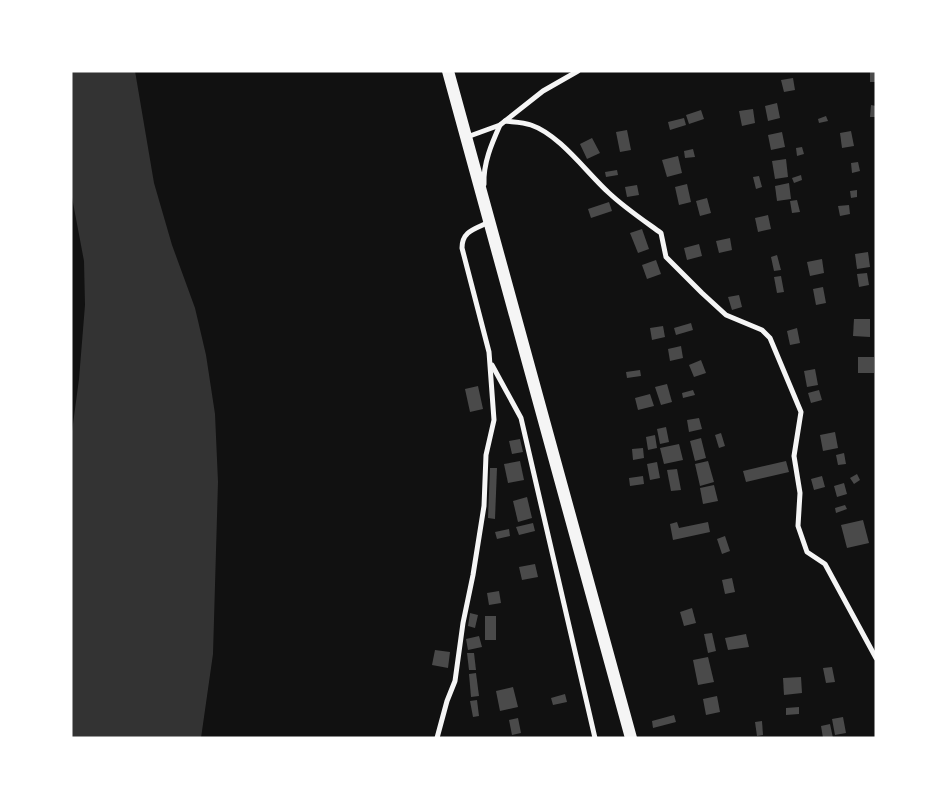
<svg xmlns="http://www.w3.org/2000/svg" width="947" height="809" font-family="Inter,sans-serif">
  <rect width="100%" height="100%" fill="#111"/>
  <path fill="#333" d="M71,71H135L154,183L172,245L195,308L206,355L215,414L218,482L213,654L201,738H71V439L79,379L85,305L84,261L71,192Z"/>
  <g fill="#4a4a4a">
    <rect x="870" y="71" width="6" height="11"/>
    <path d="M793,78L795,90L784,92L781,80Z"/>
    <path d="M777,103L780,118L768,121L765,106Z"/>
    <path d="M871,105L876,106V117H870Z"/>
    <path d="M753,109L755,123L742,126L739,111Z"/>
    <path d="M701,110L704,119L689,124L686,115Z"/>
    <path d="M826,116L828,121L819,123L818,119Z"/>
    <path d="M684,118L686,125L670,130L668,122Z"/>
    <path d="M627,130L631,150L620,152L616,132Z"/>
    <path d="M851,131L854,146L842,148L840,133Z"/>
    <path d="M782,132L785,147L771,150L768,135Z"/>
    <path d="M592,138L600,153L587,159L580,144Z"/>
    <path d="M802,147L804,154L797,156L796,148Z"/>
    <path d="M693,149L695,157L685,158L684,151Z"/>
    <path d="M678,156L682,173L667,177L662,160Z"/>
    <path d="M786,159L788,177L775,179L772,161Z"/>
    <path d="M858,162L860,171L852,173L851,163Z"/>
    <path d="M617,170L618,175L606,177L605,172Z"/>
    <path d="M801,175L802,180L794,183L792,178Z"/>
    <path d="M759,176L762,187L756,189L753,177Z"/>
    <path d="M789,183L791,199L777,201L775,186Z"/>
    <path d="M687,184L691,202L679,205L675,187Z"/>
    <path d="M637,185L639,195L627,197L625,187Z"/>
    <path d="M857,190V197L851,198L850,191Z"/>
    <path d="M707,198L711,213L700,216L696,201Z"/>
    <path d="M797,200L800,212L792,213L790,201Z"/>
    <path d="M609,202L612,211L591,218L588,209Z"/>
    <path d="M849,205L850,214L840,216L838,206Z"/>
    <path d="M768,215L771,229L758,232L755,218Z"/>
    <path d="M642,229L649,249L638,253L630,233Z"/>
    <path d="M730,238L732,250L719,253L716,241Z"/>
    <path d="M699,244L702,256L687,260L684,248Z"/>
    <path d="M868,252L870,267L857,269L855,254Z"/>
    <path d="M777,255L781,270L774,271L771,257Z"/>
    <path d="M822,259L824,273L810,276L807,262Z"/>
    <path d="M656,260L661,274L647,279L642,265Z"/>
    <path d="M867,273L869,285L859,287L857,274Z"/>
    <path d="M781,276L784,292L777,293L774,277Z"/>
    <path d="M823,287L826,303L816,305L813,289Z"/>
    <path d="M739,295L742,307L732,310L728,297Z"/>
    <path d="M854,319H870V337L853,336Z"/>
    <path d="M691,323L693,330L676,335L674,328Z"/>
    <path d="M663,326L665,337L652,340L650,328Z"/>
    <path d="M797,328L800,343L790,345L787,331Z"/>
    <path d="M681,346L683,358L670,361L668,349Z"/>
    <rect x="858" y="357" width="16" height="16"/>
    <path d="M701,360L706,373L694,377L689,365Z"/>
    <path d="M815,369L818,385L807,387L804,371Z"/>
    <path d="M640,370L641,376L627,378L626,372Z"/>
    <path d="M667,384L672,402L661,405L655,387Z"/>
    <path d="M478,386L483,409L470,412L465,389Z"/>
    <path d="M693,390L695,395L683,398L682,393Z"/>
    <path d="M819,390L822,400L811,403L808,393Z"/>
    <path d="M650,394L654,406L638,410L635,398Z"/>
    <path d="M699,418L702,429L689,432L687,420Z"/>
    <path d="M666,427L669,442L660,444L657,429Z"/>
    <path d="M835,432L838,448L823,451L820,435Z"/>
    <path d="M721,433L725,446L719,448L715,435Z"/>
    <path d="M655,435L657,448L648,450L646,437Z"/>
    <path d="M701,438L706,458L695,461L690,441Z"/>
    <path d="M520,439L523,452L512,454L509,441Z"/>
    <path d="M679,444L683,460L664,464L660,448Z"/>
    <path d="M643,448L644,458L633,460L632,449Z"/>
    <path d="M844,453L846,464L838,465L836,455Z"/>
    <path d="M520,461L524,480L508,483L504,464Z"/>
    <path d="M708,461L714,482L700,486L695,464Z"/>
    <path d="M786,461L789,472L746,482L743,471Z"/>
    <path d="M657,462L660,478L650,480L647,464Z"/>
    <path d="M490,468H497L495,519L488,518Z"/>
    <path d="M677,469L681,490L671,491L667,470Z"/>
    <path d="M857,474L860,480L854,484L850,478Z"/>
    <path d="M643,476L644,484L630,486L629,478Z"/>
    <path d="M822,476L825,487L814,490L811,479Z"/>
    <path d="M844,483L847,494L837,497L834,486Z"/>
    <path d="M714,485L718,501L703,504L700,488Z"/>
    <path d="M527,497L532,518L518,522L513,501Z"/>
    <path d="M845,505L847,509L836,513L835,508Z"/>
    <path d="M863,520L869,543L847,548L841,525Z"/>
    <path d="M677,522L679,528L708,522L710,532L673,540L670,524Z"/>
    <path d="M533,523L535,531L519,535L516,527Z"/>
    <path d="M509,529L510,536L497,539L495,532Z"/>
    <path d="M725,536L730,551L722,554L717,539Z"/>
    <path d="M535,564L538,577L522,580L519,567Z"/>
    <path d="M732,578L735,592L725,594L722,580Z"/>
    <path d="M499,591L501,603L489,605L487,593Z"/>
    <path d="M692,608L696,623L684,626L680,612Z"/>
    <path d="M470,613L478,615L475,628L468,626Z"/>
    <rect x="485" y="616" width="11" height="24"/>
    <path d="M712,633L716,651L708,653L704,634Z"/>
    <path d="M746,634L749,647L728,650L725,638Z"/>
    <path d="M479,636L482,647L468,650L466,639Z"/>
    <path d="M435,650L450,652L448,668L432,665Z"/>
    <path d="M467,653H474L476,670H469Z"/>
    <path d="M708,657L714,682L698,685L693,660Z"/>
    <path d="M832,667L835,682L826,683L823,668Z"/>
    <path d="M476,673L479,696L471,697L469,674Z"/>
    <path d="M801,677L802,693L784,695L783,678Z"/>
    <path d="M513,687L518,707L500,711L496,691Z"/>
    <path d="M565,694L567,702L553,705L551,698Z"/>
    <path d="M717,696L720,712L706,715L703,699Z"/>
    <path d="M477,700L479,716L473,717L470,701Z"/>
    <path d="M799,707V714L786,715V708Z"/>
    <path d="M674,715L676,722L653,728L652,721Z"/>
    <path d="M843,717L846,733L835,735L832,719Z"/>
    <path d="M518,718L521,733L512,735L509,720Z"/>
    <path d="M762,721L763,735L757,736L755,722Z"/>
    <path d="M830,724L833,738H823L821,726Z"/>
  </g>
  <g fill="none" stroke-linecap="round" stroke-linejoin="round">
    <g stroke="#f5f5f5" stroke-width="5">
      <path d="M505,121C513,122 523,122 531,125C560,135 586,172 609,193C625,208 643,220 661,233L666,257L702,293L726,315L762,330L770,338L801,412L794,456L800,493L798,526L807,552L825,564L876,658"/>
      <path d="M467,137L500,125L543,91L578,71"/>
      <path d="M484,184C483,163 492,143 500,125"/>
      <path d="M492,365L521,418L595,738"/>
      <path d="M437,738L447,701L455,681L463,623L473,575L484,506L486,455L494,420L489,352L462,248C462,231 475,229 489,222"/>
    </g>
    <path stroke="#f5f5f5" stroke-width="12" d="M448,71L631,738"/>
  </g>
  <rect width="947" height="809" fill="none" stroke="#ffffff" stroke-width="145"/>
</svg>
